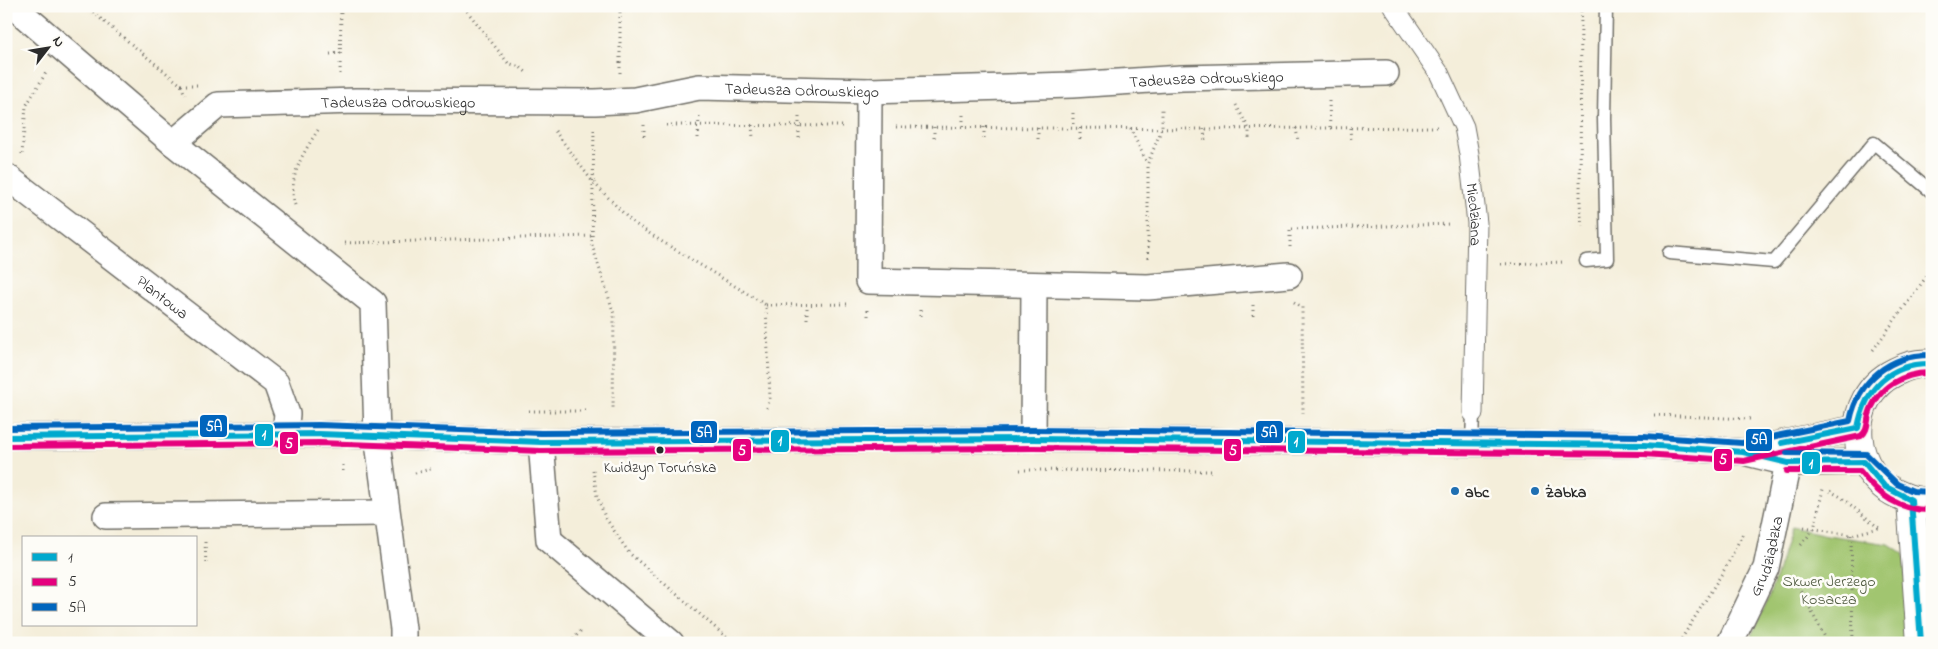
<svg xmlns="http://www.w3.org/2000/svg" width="1938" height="649" font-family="'Indie Flower',sans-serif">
  <rect width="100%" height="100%" fill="#fdfcf7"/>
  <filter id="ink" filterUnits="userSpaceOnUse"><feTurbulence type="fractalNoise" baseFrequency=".02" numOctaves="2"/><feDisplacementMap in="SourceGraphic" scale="10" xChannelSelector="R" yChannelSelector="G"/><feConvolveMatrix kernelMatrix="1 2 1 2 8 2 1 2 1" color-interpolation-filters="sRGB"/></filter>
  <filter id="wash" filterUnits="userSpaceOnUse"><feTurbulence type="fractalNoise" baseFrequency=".0096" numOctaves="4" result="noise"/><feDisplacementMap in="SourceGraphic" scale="20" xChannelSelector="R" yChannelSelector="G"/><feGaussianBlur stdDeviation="1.12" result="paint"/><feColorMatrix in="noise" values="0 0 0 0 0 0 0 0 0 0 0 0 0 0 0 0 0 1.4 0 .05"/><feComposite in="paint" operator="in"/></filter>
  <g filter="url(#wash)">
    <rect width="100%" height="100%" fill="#f4eeda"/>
    <path fill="#a1c56f" stroke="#66784d" d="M1791,527L1827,535L1889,544L1904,554L1909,643H1747C1769,605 1778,569 1791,527Z"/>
  </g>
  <g filter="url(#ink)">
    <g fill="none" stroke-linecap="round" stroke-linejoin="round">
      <g stroke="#716f68" stroke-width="15">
        <g id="service">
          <path d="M1669,253L1774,262L1874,143L1932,192"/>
          <path d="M1586,261L1607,259L1604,118L1606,6"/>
          <path d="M1472,443L1473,413"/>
        </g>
      </g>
      <g stroke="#716f68" stroke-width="21">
        <g id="pedestrian">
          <path id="s1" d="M1393,6L1439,73L1464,127L1469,154L1477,223L1473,413"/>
        </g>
      </g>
      <g stroke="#716f68" stroke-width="28">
        <g id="minor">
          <path d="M13,6L173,143L373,303L377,435L403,629V643"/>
          <path d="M869,91L868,281L1148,287L1289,275"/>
          <path id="s2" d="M173,143L218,105L356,101L595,102L635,100L699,87L869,91L1072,85L1182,78L1386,73"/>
          <path id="s3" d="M6,176L276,383L287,414L285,436"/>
          <path d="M6,437L319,434L541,442L1033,439L1644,445L1743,452L1788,463L1864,462"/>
          <path d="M1033,439L1034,285"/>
          <path d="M541,442L549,540L671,643"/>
          <path d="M1750,450L1858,428"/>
          <path d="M106,516L386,513"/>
          <path id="s4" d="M1730,643L1766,568L1788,463"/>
        </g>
      </g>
      <g stroke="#716f68" stroke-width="30">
        <g id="tertiary">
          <path d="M1932,364C1919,362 1906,366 1895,372C1842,398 1848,475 1902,496C1911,500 1921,502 1932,501"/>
          <path d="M1911,500L1921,643"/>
        </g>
      </g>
      <g stroke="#716f68" stroke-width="3" stroke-dasharray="1 4" stroke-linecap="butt">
        <path d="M85,6L181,85L185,95"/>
        <path d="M467,6V11L508,63L520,67L526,72"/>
        <path d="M1581,6L1580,203L1582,228"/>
        <path d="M330,54L341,53"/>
        <path d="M620,73V6"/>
        <path d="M340,74L341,6"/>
        <path d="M181,85H198"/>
        <path d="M1329,101L1330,128"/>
        <path d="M1236,105L1249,129V141"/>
        <path d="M1073,113V128"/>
        <path d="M963,115V127"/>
        <path d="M644,125V137"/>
        <path d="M666,125L842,126"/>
        <path d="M752,125L753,138"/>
        <path d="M896,127L1204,129L1437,127"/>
        <path d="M934,127V140"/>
        <path d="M984,127V140"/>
        <path d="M1038,128V140"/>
        <path d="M1080,128V141"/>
        <path d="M1130,128L1147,163"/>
        <path d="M1296,128L1298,141"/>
        <path d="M1350,128L1351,141"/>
        <path d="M1204,129L1205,141"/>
        <path d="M594,130L592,245L614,314L613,411"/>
        <path d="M555,131L592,181L632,222L661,241L766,305L770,399L766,411"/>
        <path d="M698,138L699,116"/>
        <path d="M799,138V117"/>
        <path d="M22,154L26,106L47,71"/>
        <path d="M295,205C287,177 304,152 318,130"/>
        <path d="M345,243L592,236"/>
        <path d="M1290,247V229L1451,224"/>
        <path d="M1148,258V163L1162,128V107"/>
        <path d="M1501,264L1565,262"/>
        <path d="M1294,302L1302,307L1303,413"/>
        <path d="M766,305L851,304"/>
        <path d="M1253,305V317"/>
        <path d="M868,310V319"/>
        <path d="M920,310V319"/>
        <path d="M807,319V305"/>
        <path d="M1873,350L1932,269"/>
        <path d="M529,411H586"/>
        <path d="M1654,415L1750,419"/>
        <path d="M593,470L597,496L605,517L629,553L733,643"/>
        <path d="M1020,470L1214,471"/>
        <path d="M343,471V461"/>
        <path d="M415,473L434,468"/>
        <path d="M1830,491L1841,497L1879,528"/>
        <path d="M1804,527L1851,535L1879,528"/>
        <path d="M1851,535L1853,643"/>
        <path d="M205,542L206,566"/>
        <path d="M1801,545L1814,529L1823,489"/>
        <path d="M1791,580L1796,582L1828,643"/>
        <path d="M570,643L583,628"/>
        <path d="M1679,643L1726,567L1743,533"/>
      </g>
      <use href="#service" stroke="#fff" stroke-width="12"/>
      <use href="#pedestrian" stroke="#fff" stroke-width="19"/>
      <use href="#minor" stroke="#fff" stroke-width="25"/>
      <use href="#tertiary" stroke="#fff" stroke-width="28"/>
      <g stroke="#fdfcf7" stroke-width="10">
        <g id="bus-1">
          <path d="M6,437L319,434L541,442L1033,439L1644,445L1743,452L1788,463L1864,462L1884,486L1911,500L1921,643"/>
          <path d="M1782,443L1858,428C1865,388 1890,363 1932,364"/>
        </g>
      </g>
      <g stroke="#fdfcf7" stroke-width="10">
        <g id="bus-2">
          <path d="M6,446L319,443L541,451L1033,448L1644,454L1744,461L1861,436C1868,431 1867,423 1869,415C1877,387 1904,372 1932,373"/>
          <path d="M1787,471H1860C1878,495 1900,511 1932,510"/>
        </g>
      </g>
      <g stroke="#fdfcf7" stroke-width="10">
        <g id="bus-3">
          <path d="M6,428L319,425L541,433L1033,430L1644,436L1742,443L1850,421C1858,380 1891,354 1932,355"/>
          <path d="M1787,453L1866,454L1897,484L1913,491L1932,492"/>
        </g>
      </g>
      <use href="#bus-1" stroke="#00a9ce" stroke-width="6"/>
      <use href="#bus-2" stroke="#e5007d" stroke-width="6"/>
      <use href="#bus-3" stroke="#0065bd" stroke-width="6"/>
    </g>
  </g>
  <circle fill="#2b2b2b" stroke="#fdfcf7" stroke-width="2" cx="660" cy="450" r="4.5"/>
  <g fill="#1f6fb2" stroke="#fdfcf7" stroke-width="2">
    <circle cx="1455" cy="491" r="5"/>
    <circle cx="1535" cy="491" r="5"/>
  </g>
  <g text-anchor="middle" stroke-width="5" stroke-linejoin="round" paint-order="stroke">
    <g font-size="15" fill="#2b2b2b" stroke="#fdfcf7">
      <text x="660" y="472">Kwidzyn Toruńska</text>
    </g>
    <g font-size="16" fill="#2b2b2b" stroke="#fdfcf7">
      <text dy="6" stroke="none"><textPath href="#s2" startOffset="1049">Tadeusza Odrowskiego</textPath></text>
      <text dy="6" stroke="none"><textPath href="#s2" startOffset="644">Tadeusza Odrowskiego</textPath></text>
      <text dy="6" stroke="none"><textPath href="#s2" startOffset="239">Tadeusza Odrowskiego</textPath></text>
      <text dy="6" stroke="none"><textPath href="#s1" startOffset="229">Miedziana</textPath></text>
      <text dy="6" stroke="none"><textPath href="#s3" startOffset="198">Plantowa</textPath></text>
      <text dy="6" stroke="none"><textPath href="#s4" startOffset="95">Grudziądzka</textPath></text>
    </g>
    <g font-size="16" font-weight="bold" fill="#2b2b2b" stroke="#fdfcf7" text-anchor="start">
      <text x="1465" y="497">abc</text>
      <text x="1545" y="497">Żabka</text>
    </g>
    <g font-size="16" fill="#4e593f" stroke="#fdfcf7">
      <text x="1829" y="586">Skwer Jerzego<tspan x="1829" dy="18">Kosacza</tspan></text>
    </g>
  </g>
  <g stroke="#fdfcf7" stroke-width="2">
    <rect x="199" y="414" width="29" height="24" rx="5" fill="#0065bd"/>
    <rect x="690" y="420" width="28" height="24" rx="5" fill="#0065bd"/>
    <rect x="1255" y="420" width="29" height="24" rx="5" fill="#0065bd"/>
    <rect x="254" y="423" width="20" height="24" rx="5" fill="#00a9ce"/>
    <rect x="1745" y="428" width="28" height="24" rx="5" fill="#0065bd"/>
    <rect x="770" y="429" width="20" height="24" rx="5" fill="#00a9ce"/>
    <rect x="1287" y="430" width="19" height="24" rx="5" fill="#00a9ce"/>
    <rect x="279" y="431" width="20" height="24" rx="5" fill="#e5007d"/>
    <rect x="732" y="438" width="20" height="24" rx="5" fill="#e5007d"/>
    <rect x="1223" y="438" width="19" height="24" rx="5" fill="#e5007d"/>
    <rect x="1713" y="448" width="20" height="24" rx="5" fill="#e5007d"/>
    <rect x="1801" y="451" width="20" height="24" rx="5" fill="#00a9ce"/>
  </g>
  <g font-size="14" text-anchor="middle" font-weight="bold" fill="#fff">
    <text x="214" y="431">5A</text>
    <text x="704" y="437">5A</text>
    <text x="1269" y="437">5A</text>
    <text x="264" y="439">1</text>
    <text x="1759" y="444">5A</text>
    <text x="780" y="445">1</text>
    <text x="1296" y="446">1</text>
    <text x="289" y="448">5</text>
    <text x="742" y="455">5</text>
    <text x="1233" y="455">5</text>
    <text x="1723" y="464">5</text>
    <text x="1811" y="468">1</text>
  </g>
  <rect width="1938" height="649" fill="none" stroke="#fdfcf7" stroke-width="25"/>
  <rect x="22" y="536" width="175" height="90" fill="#fdfcf7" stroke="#a9a8a5"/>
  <rect x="32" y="553" width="25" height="8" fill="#00a9ce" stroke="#a9a8a5"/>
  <text x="68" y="562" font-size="15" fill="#2b2b2b">1</text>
  <rect x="32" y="578" width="25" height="8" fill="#e5007d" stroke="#a9a8a5"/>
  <text x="68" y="586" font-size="15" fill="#2b2b2b">5</text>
  <rect x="32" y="603" width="25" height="8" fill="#0065bd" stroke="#a9a8a5"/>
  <text x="68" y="612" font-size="15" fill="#2b2b2b">5A</text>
  <g transform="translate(48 48) rotate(59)" stroke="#fdfcf7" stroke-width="4" paint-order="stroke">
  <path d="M0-4L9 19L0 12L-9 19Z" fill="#2b2b2b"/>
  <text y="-8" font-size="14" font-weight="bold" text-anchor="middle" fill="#2b2b2b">N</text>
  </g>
</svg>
